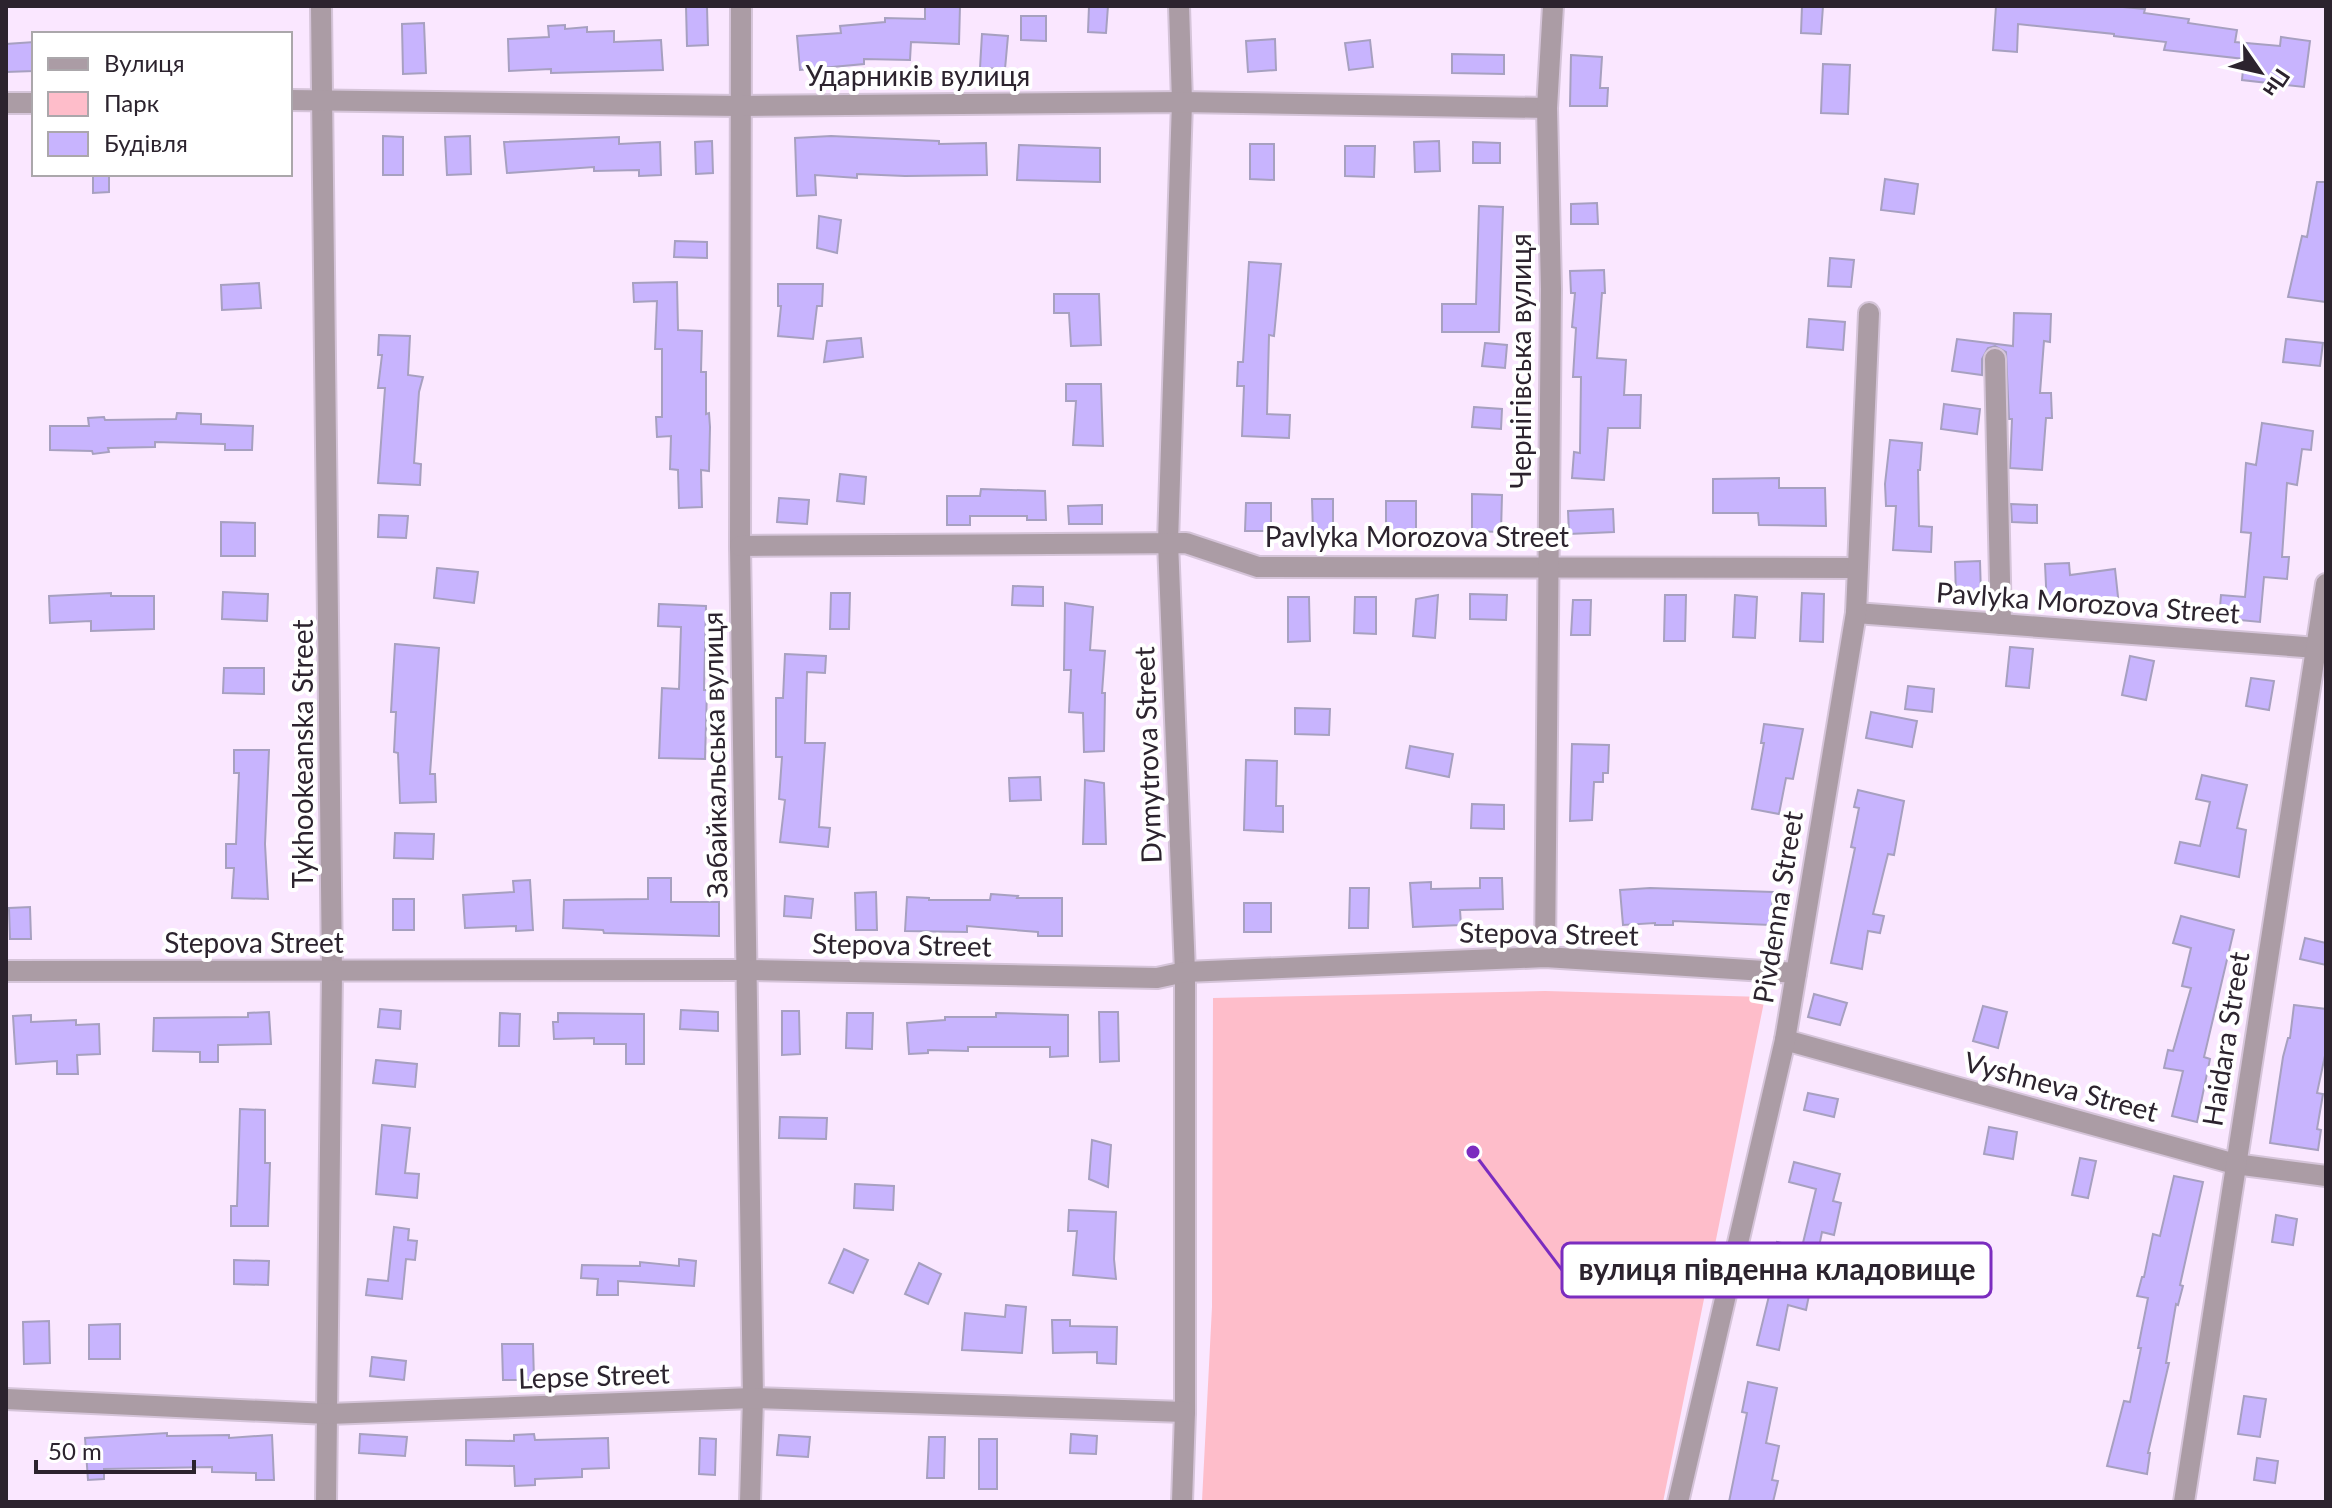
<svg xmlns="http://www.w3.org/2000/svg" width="2332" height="1508" font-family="Lato,sans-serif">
  <rect width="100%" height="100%" fill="#fae7ff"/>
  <path fill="#febdca" d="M1545,991L1765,997L1663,1502L1202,1501L1212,1307L1213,998Z"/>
  <g fill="#c8b4fe" stroke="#a7a0c0" stroke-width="2">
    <path d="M686,6H707L708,45L687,46Z"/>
    <path d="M925,6H960L959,44L911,42L910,60L864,59V64L800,70L797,36L841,33L840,26L885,22V18L925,19Z"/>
    <path d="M1089,6H1108L1106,33L1088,32Z"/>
    <path d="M1802,6H1823L1821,34L1801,33Z"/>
    <path d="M1996,6L2123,7L2145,9L2144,13L2189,19L2188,23L2237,30L2235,42L2280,46L2281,37L2310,41L2304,87L2242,80L2244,59L2164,50L2166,42L2114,36V34L2018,24L2017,52L1993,50Z"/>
    <path d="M1021,16H1046V41L1021,40Z"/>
    <path d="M424,23L426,73L403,74L402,24Z"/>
    <path d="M565,25V29L587,27V32L614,31V42L661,40L663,70L551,73V69L509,71L508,39L549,37L548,26Z"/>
    <path d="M982,34L1008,36L1005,69L980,68Z"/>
    <path d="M1275,39L1276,70L1248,72L1246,41Z"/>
    <path d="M1370,40L1373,67L1349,70L1345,43Z"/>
    <path d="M34,42V71L6,72V44Z"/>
    <path d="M1452,54L1504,55V74L1452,73Z"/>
    <path d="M1571,55L1602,57L1600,88H1608L1607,106H1570Z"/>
    <path d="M1823,64L1850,65L1848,114L1821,113Z"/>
    <path d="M383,136L403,137V175H383Z"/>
    <path d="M470,136L471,174L447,175L445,137Z"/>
    <path d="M831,136L939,141V144L986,143L987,175L905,176L857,174V178L815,175L816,195L797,196L795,138Z"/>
    <path d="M619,137V144L660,142L661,175L639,176V170L594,171V167L507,173L504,142Z"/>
    <path d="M712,141L713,173L696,174L695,142Z"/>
    <path d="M1439,141L1440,171L1415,172L1414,142Z"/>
    <path d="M1473,142L1500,143V163H1473Z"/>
    <path d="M1250,144H1274V180L1250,179Z"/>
    <path d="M1019,145L1100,148V182L1017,180Z"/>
    <path d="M1345,146H1375L1374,177L1345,176Z"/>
    <path d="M93,174H109V192L93,193Z"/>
    <path d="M1885,179L1918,184L1914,214L1881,210Z"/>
    <path d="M2317,182H2326V302L2288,297L2302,236L2307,237Z"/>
    <path d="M1597,203L1598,224H1571V204Z"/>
    <path d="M1479,206L1503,207L1499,332H1442V304H1476Z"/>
    <path d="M819,216L841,220L837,253L817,248Z"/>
    <path d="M675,241L707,242V258L674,257Z"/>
    <path d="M1830,258L1854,260L1851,287L1828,286Z"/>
    <path d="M1249,262L1281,264L1274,336L1269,335L1267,414L1290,415L1289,438L1242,436L1244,386H1237L1238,362H1243Z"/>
    <path d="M1604,270L1605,293H1602L1597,358L1626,360L1624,395H1641L1640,428H1608L1604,480L1572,478L1574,452L1580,453L1581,377H1573L1576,328L1572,327L1575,293H1571L1570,271Z"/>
    <path d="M677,282L678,330L702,331L701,372H706V414L709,413L710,427L709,471L701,470L702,507L679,508L678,470L670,469L671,436L657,437L656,417H662V349H655L657,301L634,302L633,283Z"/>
    <path d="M259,283L261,308L222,310L221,285Z"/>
    <path d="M778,284H823L822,306H817L813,339L778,336L781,306H778Z"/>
    <path d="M1054,294H1099L1101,345L1071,346L1069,313H1054Z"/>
    <path d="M2014,313L2051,314L2050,342L2044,341L2040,393H2051L2052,418H2046L2042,470L2010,468L2012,419H2009L2006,352L1995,346L1988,348L1982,359V375L1952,371L1957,339L2013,346Z"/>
    <path d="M1809,319L1845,322L1843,350L1807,347Z"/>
    <path d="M379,335L410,336L408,375L423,377L419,392L414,463L421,464L420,485L378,483L385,388H378L382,355H378Z"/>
    <path d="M861,338L863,357L824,362L827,341Z"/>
    <path d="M2286,339L2323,343L2320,366L2283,362Z"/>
    <path d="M1485,343L1507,345L1505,368L1482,366Z"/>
    <path d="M1066,384H1101L1103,446L1073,445L1076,401H1066Z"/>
    <path d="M1944,404L1980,409L1977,434L1941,429Z"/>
    <path d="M1474,407L1502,409L1501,429L1472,427Z"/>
    <path d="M177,413L201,414V424L253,426L252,450H225V444L155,442V447L108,448L109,452L93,454L92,451L50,450V426H89L88,418L104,417L105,420L176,419Z"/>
    <path d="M2262,423L2313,431L2311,450L2302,449L2297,485L2287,483L2282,557H2289L2287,579L2264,577L2260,622L2219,618L2221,595L2245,597L2251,533L2241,532L2246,463L2256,465Z"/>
    <path d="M1890,440L1922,443L1920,470H1918L1919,526L1932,527L1931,552L1893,550L1896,506H1886L1885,484Z"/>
    <path d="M840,474L866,477L864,504L837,501Z"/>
    <path d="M1779,478V488H1825L1826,526L1759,525L1758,513H1713V479Z"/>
    <path d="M981,489L1045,491L1046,520H1027V516H970V525H947V496H980Z"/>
    <path d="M1472,494L1502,495L1501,532L1472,531Z"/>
    <path d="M779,498L809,500L807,524L777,522Z"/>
    <path d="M1312,499H1333V532L1313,533Z"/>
    <rect x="1386" y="501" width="30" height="32"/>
    <path d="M1246,503H1271V531H1245Z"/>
    <path d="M2011,504L2037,505V523L2012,522Z"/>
    <path d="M1102,505V524H1069L1068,506Z"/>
    <path d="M1613,509L1614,532L1569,534L1568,511Z"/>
    <path d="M379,515L408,516L406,538L378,537Z"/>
    <path d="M221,522L255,523V556H221Z"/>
    <path d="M1980,561L1981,596L1956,597L1955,562Z"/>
    <path d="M2069,563L2070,575L2115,569L2119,606L2098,608V604L2047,607L2045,564Z"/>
    <path d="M437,568L478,572L474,603L434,598Z"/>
    <path d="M1013,586L1043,587V606L1012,605Z"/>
    <path d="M223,592L268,594L267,621L222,619Z"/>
    <path d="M111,593V596H154V629L91,631V621L50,623L49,596Z"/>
    <path d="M831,593H850L849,629H830Z"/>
    <path d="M1802,593L1824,594L1823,642L1800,641Z"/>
    <path d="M1470,594L1507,595L1506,620L1470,619Z"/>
    <path d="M1438,595L1435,638L1413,636L1416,599Z"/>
    <path d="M1665,595H1686L1685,641H1664Z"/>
    <path d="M1735,595L1757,597L1755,638L1733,637Z"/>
    <path d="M1288,597H1309L1310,641L1288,642Z"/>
    <path d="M1355,597H1376V634L1354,633Z"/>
    <path d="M1573,600H1591L1590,635H1571Z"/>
    <path d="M1065,603L1093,607L1090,650L1105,651L1102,693H1105L1104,751L1084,752L1083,713L1069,712L1071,670H1064Z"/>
    <path d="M659,604L706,606L704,690H707L705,759L659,758L662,688L679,689L681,627L658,626Z"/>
    <path d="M395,644L439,648L430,774H435L436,802L400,803L398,753L394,752L396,712H391Z"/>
    <path d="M2010,647L2033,649L2029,688L2006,686Z"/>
    <path d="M785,654L826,656L825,673L807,672L805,743H825L819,827L830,828L828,847L780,842L785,800L779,799L782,757H776V698H783Z"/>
    <path d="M2130,656L2154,661L2146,700L2122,695Z"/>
    <path d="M224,668H264V694L223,693Z"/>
    <path d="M2251,678L2274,681L2269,710L2246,706Z"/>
    <path d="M1908,686L1934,689L1932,712L1905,709Z"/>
    <path d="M1295,708L1330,709L1329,735L1295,734Z"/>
    <path d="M1871,712L1917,721L1912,747L1866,738Z"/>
    <path d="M1764,724L1803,729L1793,779L1786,778L1779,814L1752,809L1764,743H1761Z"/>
    <path d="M1572,744L1609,745L1608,773H1603V782H1594L1592,820L1570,821Z"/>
    <path d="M1410,746L1453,754L1449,777L1406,768Z"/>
    <path d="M234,750H269L265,844L268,899L232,898L234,868H226V844H236L239,773H234Z"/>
    <path d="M1246,760L1277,761L1276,806H1283V832L1244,830Z"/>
    <path d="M2202,775L2247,785L2237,828L2246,830L2239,877L2175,863L2180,842L2200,846L2210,802L2196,799Z"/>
    <path d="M1040,777L1041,800L1010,801L1009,778Z"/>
    <path d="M1085,780L1104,783L1106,844H1083Z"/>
    <path d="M1858,790L1904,801L1894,855L1888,854L1873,914L1884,916L1880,933L1868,931L1862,969L1831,963L1855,848L1851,847L1859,808L1854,807Z"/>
    <path d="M1472,804L1504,805V829L1471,828Z"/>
    <path d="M395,833L434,834L433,859L394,858Z"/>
    <path d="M648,878H671V902H719V936L604,933L603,930L563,928L564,900L648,899Z"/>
    <path d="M1480,878H1502L1503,909L1460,910L1461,925L1413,927L1410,883L1431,882V889L1480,888Z"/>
    <path d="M530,880L533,930L516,931V926L465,928L463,895L514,892L513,881Z"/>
    <path d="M1350,888H1369L1368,928H1349Z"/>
    <path d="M1650,888L1773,892L1771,925L1673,921V925H1655V923L1623,925L1620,890Z"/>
    <path d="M876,892L877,930H856L855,893Z"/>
    <path d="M991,894L1018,896L1017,898H1062V936H1038V932L967,926V932L905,931L907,897L929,898V900H990Z"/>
    <path d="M785,896L813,899L811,918L784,916Z"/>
    <rect x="393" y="899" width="21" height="31"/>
    <rect x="1244" y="903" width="27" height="29"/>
    <path d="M30,907L31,939H10L9,908Z"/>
    <path d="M2181,916L2234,930L2204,1057L2210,1059L2197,1122L2172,1116L2183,1071L2164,1068L2168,1050L2173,1051L2191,988L2182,986L2191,948L2173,943Z"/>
    <path d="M2305,938L2326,943V965L2300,959Z"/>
    <path d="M1814,994L1847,1003L1840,1025L1808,1017Z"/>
    <path d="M2294,1005L2326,1009V1051L2317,1093L2323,1094L2317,1129L2321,1130L2318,1150L2270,1143L2283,1057L2288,1038H2290Z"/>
    <path d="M1983,1006L2007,1012L1998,1048L1973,1041Z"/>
    <path d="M380,1009L401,1011L400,1029L378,1027Z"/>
    <path d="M681,1010L718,1012V1031L680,1029Z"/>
    <path d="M782,1011H799L800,1054L782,1055Z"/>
    <path d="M269,1012L271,1044L218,1045V1062H200V1052L153,1051L154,1018L248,1017V1013Z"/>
    <path d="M1099,1012H1118L1119,1061L1100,1062Z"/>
    <path d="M500,1013L520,1014L519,1046H499Z"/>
    <path d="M558,1013L644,1014V1064H626V1044H594V1038L554,1039L553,1022H558Z"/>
    <path d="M847,1013H873L872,1049L846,1048Z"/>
    <path d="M996,1013L1068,1015V1056L1050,1057V1047H968V1051L928,1050V1053L909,1054L907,1023L945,1020V1017H996Z"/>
    <path d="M31,1015V1022L76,1020V1025L99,1024L100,1054L77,1055L78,1074H57V1061L16,1064L13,1016Z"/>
    <path d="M376,1060L417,1064L415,1087L373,1083Z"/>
    <path d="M1808,1093L1838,1099L1834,1117L1804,1110Z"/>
    <path d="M240,1109L265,1110V1163H270L268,1226H231V1206H237Z"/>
    <path d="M780,1117L827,1118L826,1139L779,1138Z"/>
    <path d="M382,1125L410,1128L405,1173L419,1174L417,1198L376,1194Z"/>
    <path d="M1989,1127L2017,1132L2013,1159L1984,1154Z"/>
    <path d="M1092,1140L1111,1145L1108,1187L1089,1179Z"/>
    <path d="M2080,1158L2096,1161L2088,1198L2072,1195Z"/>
    <path d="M1794,1162L1840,1174L1833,1201L1841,1203L1834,1235L1822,1232L1806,1310L1788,1305L1779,1350L1757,1345L1777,1263L1773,1262L1777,1242L1802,1247L1816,1189L1789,1182Z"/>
    <path d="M2174,1176L2203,1182L2180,1285L2183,1286L2178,1305L2176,1304L2166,1363H2169L2148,1453H2150L2147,1474L2107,1466L2124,1401L2130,1402L2141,1348H2138L2148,1298L2137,1296L2142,1277H2144L2153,1234L2160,1236Z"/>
    <path d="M855,1184L894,1186L893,1210L854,1208Z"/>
    <path d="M1069,1210L1116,1212L1114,1259L1116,1279L1073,1275L1077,1231H1068Z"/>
    <path d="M2276,1215L2297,1219L2293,1245L2272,1242Z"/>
    <path d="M394,1227L409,1229L408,1240L417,1241L415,1260L406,1259L402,1299L366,1295L368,1279L388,1281Z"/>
    <path d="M844,1249L868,1260L853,1293L829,1283Z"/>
    <path d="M679,1259L696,1261L694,1286L618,1281V1295H597L598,1279L581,1278L582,1265L640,1266V1262L679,1266Z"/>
    <path d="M234,1260L269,1261L268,1285L234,1284Z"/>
    <path d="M919,1263L941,1274L928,1304L905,1294Z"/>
    <path d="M1006,1305L1026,1307L1022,1353L962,1350L965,1313L1005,1317Z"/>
    <path d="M1052,1320H1070V1326L1117,1327L1116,1364L1097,1363V1352L1053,1353Z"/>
    <path d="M49,1321L50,1363L24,1364L23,1322Z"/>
    <path d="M120,1324V1359H89V1325Z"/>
    <path d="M502,1344H533L534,1380H503Z"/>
    <path d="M372,1357L406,1361L404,1380L370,1376Z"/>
    <path d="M1748,1382L1777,1388L1766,1443L1779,1446L1772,1480L1778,1481L1773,1502H1729L1747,1413L1742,1412Z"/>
    <path d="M2244,1396L2266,1399L2260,1437L2238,1434Z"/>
    <path d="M167,1433V1436L229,1435V1438L272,1435L274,1480H256V1473L212,1472V1467L104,1469V1479L88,1480L85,1438Z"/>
    <path d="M360,1434L407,1437L405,1456L359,1453Z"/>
    <path d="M534,1434L535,1440L608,1438L609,1468L582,1469V1477L535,1479V1485L515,1486L514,1466L466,1465V1440L514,1441V1435Z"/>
    <path d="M1071,1434L1097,1436L1096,1454L1070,1453Z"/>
    <path d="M779,1435L810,1437L808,1457L777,1455Z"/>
    <path d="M929,1437H945L944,1478H927Z"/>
    <path d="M700,1438L716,1439L715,1475L699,1474Z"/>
    <rect x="979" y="1439" width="18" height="50"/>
    <path d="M2257,1458L2278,1461L2275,1483L2254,1480Z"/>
  </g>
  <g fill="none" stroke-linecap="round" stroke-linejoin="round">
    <g stroke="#d5c4d9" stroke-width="24">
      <g id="minor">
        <path d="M321,6L332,972L326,1502"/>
        <path d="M741,6L740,546L753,1398L750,1502"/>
        <path d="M1179,6L1182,102L1168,542L1185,972V1412L1182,1502"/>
        <path d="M290,100L739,106L1182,102L1547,108"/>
        <path d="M6,103H34"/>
        <path d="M1995,359L2001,624"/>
        <path d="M740,546L1186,543L1258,567L1857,568"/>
        <path d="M1856,613L2317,648"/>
        <path d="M1545,957L1551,289L1547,108L1553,6"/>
        <path d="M6,971L747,970L1157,978L1185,972L1545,957L1796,973"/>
        <path d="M1785,1040L2235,1164L2326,1176"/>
        <path d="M6,1399L328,1414L753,1398L1185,1412"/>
        <path d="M1678,1502L1785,1040L1856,613L1869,313"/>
        <path d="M2184,1502L2326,584"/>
      </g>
    </g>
    <use href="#minor" stroke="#ab9ca5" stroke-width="20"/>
  </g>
  <g text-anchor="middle" stroke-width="8" stroke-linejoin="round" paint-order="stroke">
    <g font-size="28" fill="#2c232e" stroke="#fff">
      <text x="918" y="86">Ударників вулиця</text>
      <text transform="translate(1521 361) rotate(-90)" y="10">Чернігівська вулиця</text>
      <text x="1417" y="547">Pavlyka Morozova Street</text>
      <text transform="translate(2088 603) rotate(4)" y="10">Pavlyka Morozova Street</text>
      <text transform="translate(303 754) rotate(-90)" y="10">Tykhookeanska Street</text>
      <text transform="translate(715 755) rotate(-91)" y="10">Забайкальська вулиця</text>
      <text transform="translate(1148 755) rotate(-92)" y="10">Dymytrova Street</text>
      <text transform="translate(1778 907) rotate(-81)" y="10">Pivdenna Street</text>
      <text transform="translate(1549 934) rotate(1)" y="10">Stepova Street</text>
      <text x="254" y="953">Stepova Street</text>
      <text transform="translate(902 945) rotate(1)" y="10">Stepova Street</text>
      <text transform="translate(2226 1039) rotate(-81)" y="10">Haidara Street</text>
      <text transform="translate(2061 1087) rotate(15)" y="10">Vyshneva Street</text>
      <text transform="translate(594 1376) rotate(-2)" y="10">Lepse Street</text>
    </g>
  </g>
  <path fill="none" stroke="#7b2cbf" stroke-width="3" d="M1473 1152L1562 1270"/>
  <circle fill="#7b2cbf" stroke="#fff" stroke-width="3" cx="1473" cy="1152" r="8"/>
  <rect fill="#fff" stroke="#7b2cbf" stroke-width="3" x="1562" y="1243" width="429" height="54" rx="8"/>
  <g font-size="30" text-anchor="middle" font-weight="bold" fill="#2c232e">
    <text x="1777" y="1280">вулиця південна кладовище</text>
  </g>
  <rect width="2332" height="1508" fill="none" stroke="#2c232e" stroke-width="16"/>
  <rect x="32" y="32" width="260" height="144" fill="#ffffff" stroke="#aba7ab" stroke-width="2"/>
  <rect x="48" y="58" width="40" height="12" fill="#ab9ca5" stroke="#aba7ab" stroke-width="2"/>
  <text x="104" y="72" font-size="24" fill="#2c232e">Вулиця</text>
  <rect x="48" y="92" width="40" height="24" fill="#febdca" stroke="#aba7ab" stroke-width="2"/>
  <text x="104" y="112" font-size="24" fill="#2c232e">Парк</text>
  <rect x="48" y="132" width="40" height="24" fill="#c8b4fe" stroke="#aba7ab" stroke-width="2"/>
  <text x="104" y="152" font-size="24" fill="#2c232e">Будівля</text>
  <g transform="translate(2260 72) rotate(124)" stroke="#ffffff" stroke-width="6" paint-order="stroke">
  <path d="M0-6L14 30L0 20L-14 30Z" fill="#2c232e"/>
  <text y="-12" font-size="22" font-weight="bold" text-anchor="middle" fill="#2c232e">Пн</text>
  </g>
  <path d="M36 1460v12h158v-12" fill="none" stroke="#2c232e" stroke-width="4"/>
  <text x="48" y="1460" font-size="24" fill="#2c232e" stroke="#ffffff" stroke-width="6" paint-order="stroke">50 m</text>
</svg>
